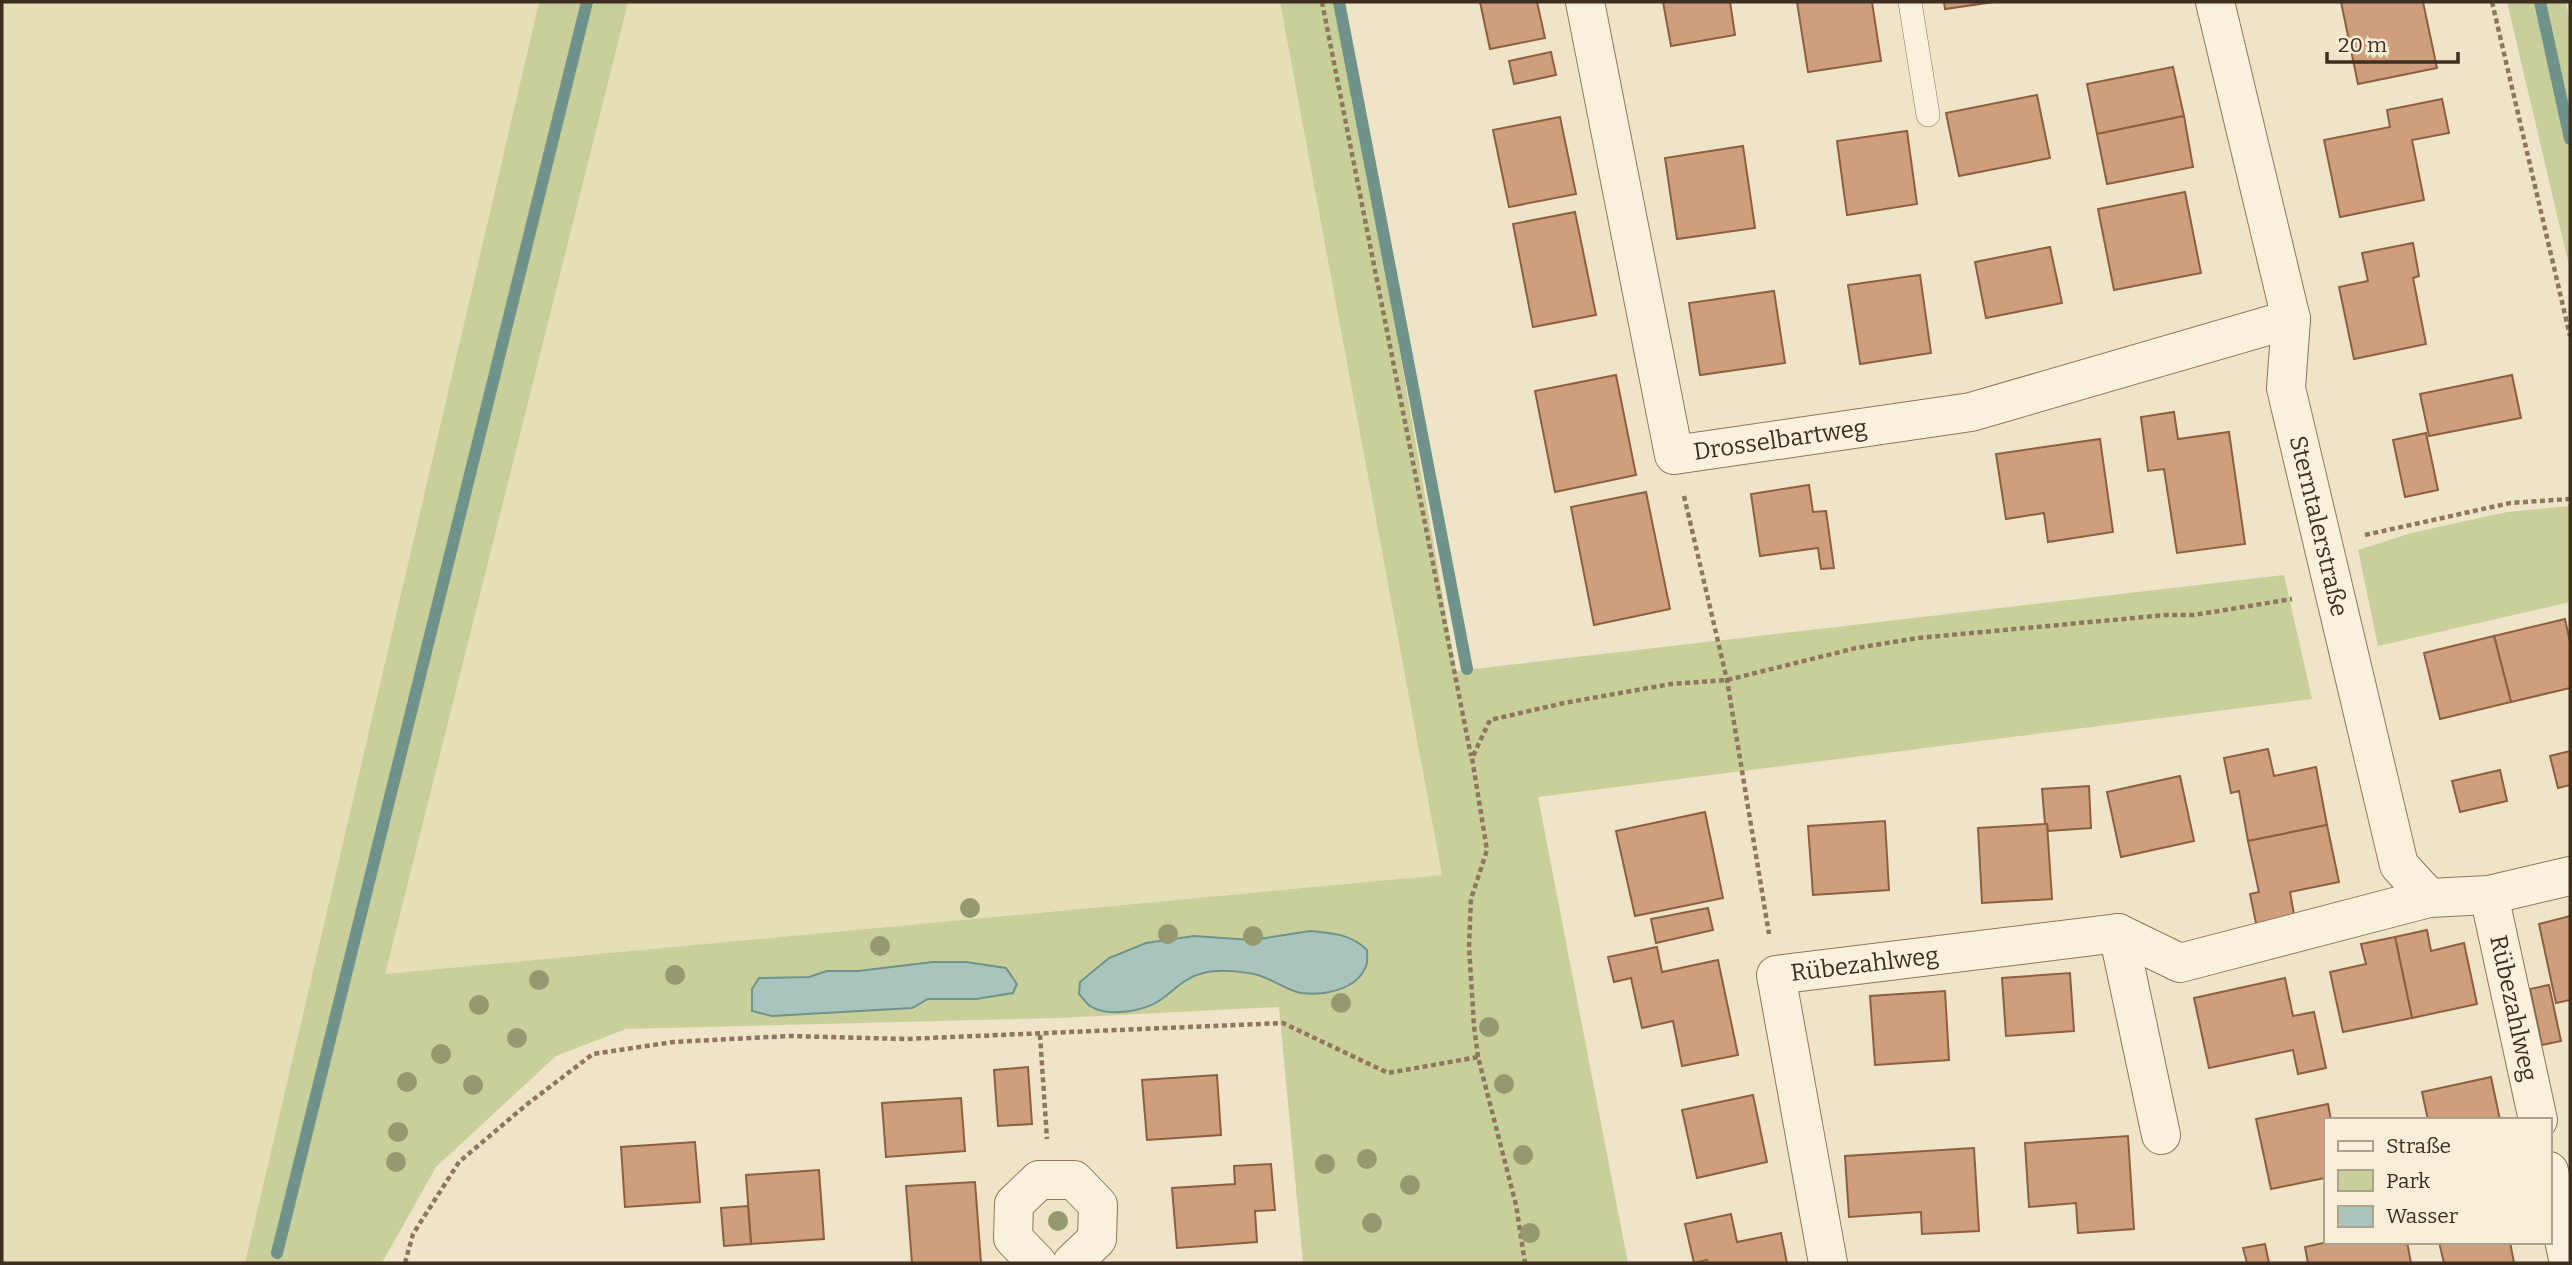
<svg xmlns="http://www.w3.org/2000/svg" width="2572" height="1265" font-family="Bitter,serif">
  <rect width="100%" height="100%" fill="#f0e4c8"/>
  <g fill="#e6deb5">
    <path d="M2,2H539L245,1263H2Z"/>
    <path d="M628,2H1280L1442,875L384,974Z"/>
  </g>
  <g fill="#c9cf9b">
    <path d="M539,2H628L385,974L1442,875L1280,2H1338L1456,671L2284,575L2312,699L1538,797L1628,1263H1303L1279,1007L1059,1018L626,1029L556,1056L436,1167L382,1263H245Z"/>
    <path d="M2507,2H2566L2570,21V270Z"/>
    <path d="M2570,506V602L2378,646L2358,550L2411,533L2507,512Z"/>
  </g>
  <g fill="#a9c4bc" stroke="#6f938a" stroke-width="2">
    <path d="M1310,931C1332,933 1351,934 1367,950C1367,955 1368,962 1366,966C1357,990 1323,996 1301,993C1286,990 1275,981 1261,976C1244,971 1220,969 1203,973C1186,977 1175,989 1162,999C1145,1011 1109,1018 1090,1006C1086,1003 1082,997 1079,994L1080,982L1109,958L1146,943L1194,936L1252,940Z"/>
    <path d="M933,962H966L1006,968L1017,984L1013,993L976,999H928L912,1008L772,1016L752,1011V989L759,978L809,977L827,971H858Z"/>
  </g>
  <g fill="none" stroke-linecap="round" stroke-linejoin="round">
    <g stroke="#6f938a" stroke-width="12">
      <path d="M1339,2L1467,669"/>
      <path d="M2540,2L2570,139"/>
      <path d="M277,1253L587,2"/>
    </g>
  </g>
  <g fill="#cf9f7d" stroke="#8d5f41" stroke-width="2">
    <path d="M1480,2H1537L1545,38L1490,49Z"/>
    <path d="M1663,2H1730L1735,35L1671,46Z"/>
    <path d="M1797,2H1872L1881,61L1808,72Z"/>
    <path d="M1944,2H1994L1945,9Z"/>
    <path d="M2341,2H2423L2437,68L2358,84Z"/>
    <path d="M1551,52L1556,75L1514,84L1509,61Z"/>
    <path d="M2173,67L2184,116L2097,134L2087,84Z"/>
    <path d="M2037,95L2050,158L1959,176L1946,113Z"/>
    <path d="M2442,99L2449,133L2412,140L2424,200L2340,217L2324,140L2390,127L2387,110Z"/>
    <path d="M2184,116L2193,167L2107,184L2097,134Z"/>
    <path d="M1560,117L1576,194L1509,207L1493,130Z"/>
    <path d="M1907,131L1917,204L1847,215L1837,141Z"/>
    <path d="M1743,146L1755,228L1677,239L1665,158Z"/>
    <path d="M2185,192L2201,273L2114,290L2098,209Z"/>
    <path d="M1575,212L1596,315L1533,327L1513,224Z"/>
    <path d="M2413,243L2419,276L2413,278L2426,344L2354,359L2339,287L2368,281L2362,253Z"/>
    <path d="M2050,247L2062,303L1986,318L1975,262Z"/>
    <path d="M1920,275L1931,353L1860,364L1848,285Z"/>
    <path d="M1774,291L1785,363L1700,375L1689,303Z"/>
    <path d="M1616,375L1636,475L1555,492L1535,391Z"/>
    <path d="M2512,375L2521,418L2429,436L2420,394Z"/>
    <path d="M2174,412L2178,439L2229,432L2245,544L2177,553L2164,469L2148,471L2141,417Z"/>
    <path d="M2426,433L2438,490L2405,497L2393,440Z"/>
    <path d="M2100,439L2113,532L2048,542L2044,513L2006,519L1996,454Z"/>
    <path d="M1809,485L1813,512L1826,511L1834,568L1821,569L1818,548L1760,556L1751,494Z"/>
    <path d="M1646,492L1670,609L1594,625L1571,507Z"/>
    <path d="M2565,619L2570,642V688L2511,702L2494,636Z"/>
    <path d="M2494,636L2511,702L2440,719L2424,653Z"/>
    <path d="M2268,749L2274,776L2316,767L2327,825L2248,841L2239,791L2231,793L2224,758Z"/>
    <path d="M2570,751V785L2558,788L2550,756Z"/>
    <path d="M2500,770L2507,801L2460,812L2452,781Z"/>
    <path d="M2180,776L2194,841L2121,857L2107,792Z"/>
    <path d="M2089,786L2091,828L2048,831L2047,824H2045L2042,789Z"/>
    <path d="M1705,812L1723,898L1635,916L1616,831Z"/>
    <path d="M1885,821L1889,890L1813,895L1808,826Z"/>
    <path d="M2045,824H2047L2052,899L1982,903L1978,828Z"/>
    <path d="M2327,825L2339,882L2290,892L2295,920L2257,928L2250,894L2259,892L2248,841Z"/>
    <path d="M1708,908L1713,930L1656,943L1651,919Z"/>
    <path d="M2570,916V1000L2556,1003L2539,924Z"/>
    <path d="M2427,930L2431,951L2464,943L2477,1004L2412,1018L2395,937Z"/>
    <path d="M2395,937L2412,1018L2343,1032L2330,972L2366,964L2361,944Z"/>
    <path d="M1657,947L1662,972L1718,960L1738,1055L1682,1066L1673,1021L1642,1028L1631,978L1614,982L1608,957Z"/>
    <path d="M2070,973L2074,1031L2006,1036L2002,978Z"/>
    <path d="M2285,978L2293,1016L2314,1012L2326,1068L2298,1074L2293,1050L2209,1068L2194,998Z"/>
    <path d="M2549,985L2561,1041L2542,1045L2530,989Z"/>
    <path d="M1945,991L1949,1060L1875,1065L1870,996Z"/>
    <path d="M1028,1067L1032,1124L998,1126L994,1070Z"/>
    <path d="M1217,1075L1221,1135L1147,1140L1142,1080Z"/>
    <path d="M2491,1077L2500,1120H2428L2422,1092Z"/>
    <path d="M1753,1095L1767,1162L1697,1178L1682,1110Z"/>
    <path d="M961,1098L965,1151L886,1157L882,1103Z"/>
    <path d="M2328,1104L2331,1120H2325V1178L2271,1189L2256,1119Z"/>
    <path d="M2128,1136L2134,1229L2078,1233L2076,1203L2029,1207L2025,1143Z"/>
    <path d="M695,1142L700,1202L625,1207L621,1147Z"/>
    <path d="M1974,1148L1979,1231L1922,1234L1921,1212L1849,1217L1845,1156Z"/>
    <path d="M1271,1164L1275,1210L1255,1211L1257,1242L1177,1248L1172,1188L1235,1184L1234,1166Z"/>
    <path d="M819,1170L824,1239L751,1244L746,1175Z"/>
    <path d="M975,1182L981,1263H912L906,1186Z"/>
    <path d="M748,1206L751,1244L724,1246L721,1208Z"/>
    <path d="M1731,1214L1737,1242L1781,1233L1787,1263H1708L1707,1260L1694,1263L1685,1224Z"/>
    <path d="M2328,1242H2407L2411,1263H2308L2305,1247Z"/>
    <path d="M2439,1242H2510L2514,1263H2444Z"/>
    <path d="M2265,1244L2269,1263H2247L2243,1248Z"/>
  </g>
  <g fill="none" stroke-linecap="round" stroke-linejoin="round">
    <g stroke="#8d765c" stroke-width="24">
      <path id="service" d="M1910,2L1928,115"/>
    </g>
    <g stroke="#8d765c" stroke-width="40">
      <g id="minor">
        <path id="s1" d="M1585,2L1674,455L1971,412L2291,319"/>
        <path id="s2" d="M2215,2L2291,319L2286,388L2399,865L2429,898L2489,895L2570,876"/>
        <path id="s3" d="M2489,895L2538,1120"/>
        <path d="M2118,933L2161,1135"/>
        <path d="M2549,1171L2569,1263"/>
        <path d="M1037,1263L1013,1238L1014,1204L1039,1180H1074L1098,1205L1097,1239L1072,1263"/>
        <path id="s4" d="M1828,1263L1776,975L2118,933L2180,963L2429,898"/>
      </g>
    </g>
    <g stroke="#8d765c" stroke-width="4.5" stroke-dasharray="5 3.5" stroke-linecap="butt">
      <path d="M1322,2L1471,756"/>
      <path d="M2492,2L2570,336"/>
      <path d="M1684,496L1727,680L1769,934"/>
      <path d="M2365,535L2510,503L2570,499"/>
      <path d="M1040,1035L1047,1139"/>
      <path d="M1478,1057L1474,1026L1469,946L1471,899L1487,850L1472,758L1490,720L1564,703L1671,684L1727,680L1856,648L1918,638L2166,615H2194L2292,599"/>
      <path d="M405,1263L413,1234L459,1162L526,1105L593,1054L673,1042L790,1036L905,1039L1283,1023L1388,1073L1478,1057L1516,1205L1525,1263"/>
    </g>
    <use href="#service" stroke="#faf1dc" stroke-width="23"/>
    <use href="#minor" stroke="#faf1dc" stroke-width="38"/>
  </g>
  <g fill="#96986f">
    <circle cx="970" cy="908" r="10"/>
    <circle cx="1168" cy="934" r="10"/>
    <circle cx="1253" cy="936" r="10"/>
    <circle cx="880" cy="946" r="10"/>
    <circle cx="675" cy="975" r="10"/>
    <circle cx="539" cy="980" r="10"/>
    <circle cx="1341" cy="1003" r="10"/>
    <circle cx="479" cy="1005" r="10"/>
    <circle cx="1489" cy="1027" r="10"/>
    <circle cx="517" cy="1038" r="10"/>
    <circle cx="441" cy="1054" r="10"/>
    <circle cx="407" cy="1082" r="10"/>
    <circle cx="1504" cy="1084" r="10"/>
    <circle cx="473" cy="1085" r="10"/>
    <circle cx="398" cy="1132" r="10"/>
    <circle cx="1523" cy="1155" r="10"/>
    <circle cx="1367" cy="1159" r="10"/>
    <circle cx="396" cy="1162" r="10"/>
    <circle cx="1325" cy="1164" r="10"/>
    <circle cx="1410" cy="1185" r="10"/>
    <circle cx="1058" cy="1221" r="10"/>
    <circle cx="1372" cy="1223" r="10"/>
    <circle cx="1530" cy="1233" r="10"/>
  </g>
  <g text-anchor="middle" stroke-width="7" stroke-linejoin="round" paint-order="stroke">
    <g font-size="24" fill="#3d2e20" stroke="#f7eed8">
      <text dy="8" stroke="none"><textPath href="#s1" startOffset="569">Drosselbartweg</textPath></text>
      <text dy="8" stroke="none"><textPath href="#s2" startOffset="537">Sterntalerstraße</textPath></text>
      <text dy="8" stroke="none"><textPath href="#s4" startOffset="382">Rübezahlweg</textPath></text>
      <text dy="8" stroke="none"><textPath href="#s3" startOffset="116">Rübezahlweg</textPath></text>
    </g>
  </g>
  <rect width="2572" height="1265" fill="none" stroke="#3d2e20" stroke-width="7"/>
  <rect x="2324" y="1118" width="228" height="126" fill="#f7eed8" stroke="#ada18e" stroke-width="2"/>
  <rect x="2338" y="1141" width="35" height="10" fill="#faf1dc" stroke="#ada18e" stroke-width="2"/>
  <text x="2386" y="1153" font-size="21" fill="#3d2e20">Straße</text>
  <rect x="2338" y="1170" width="35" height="21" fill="#c9cf9b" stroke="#ada18e" stroke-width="2"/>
  <text x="2386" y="1188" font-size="21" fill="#3d2e20">Park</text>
  <rect x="2338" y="1206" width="35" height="21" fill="#a9c4bc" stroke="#ada18e" stroke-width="2"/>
  <text x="2386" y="1223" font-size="21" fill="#3d2e20">Wasser</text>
  <path d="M2327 52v10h131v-10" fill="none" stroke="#3d2e20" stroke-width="3.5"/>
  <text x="2338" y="52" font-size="21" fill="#3d2e20" stroke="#f7eed8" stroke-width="5" paint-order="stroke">20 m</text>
</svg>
